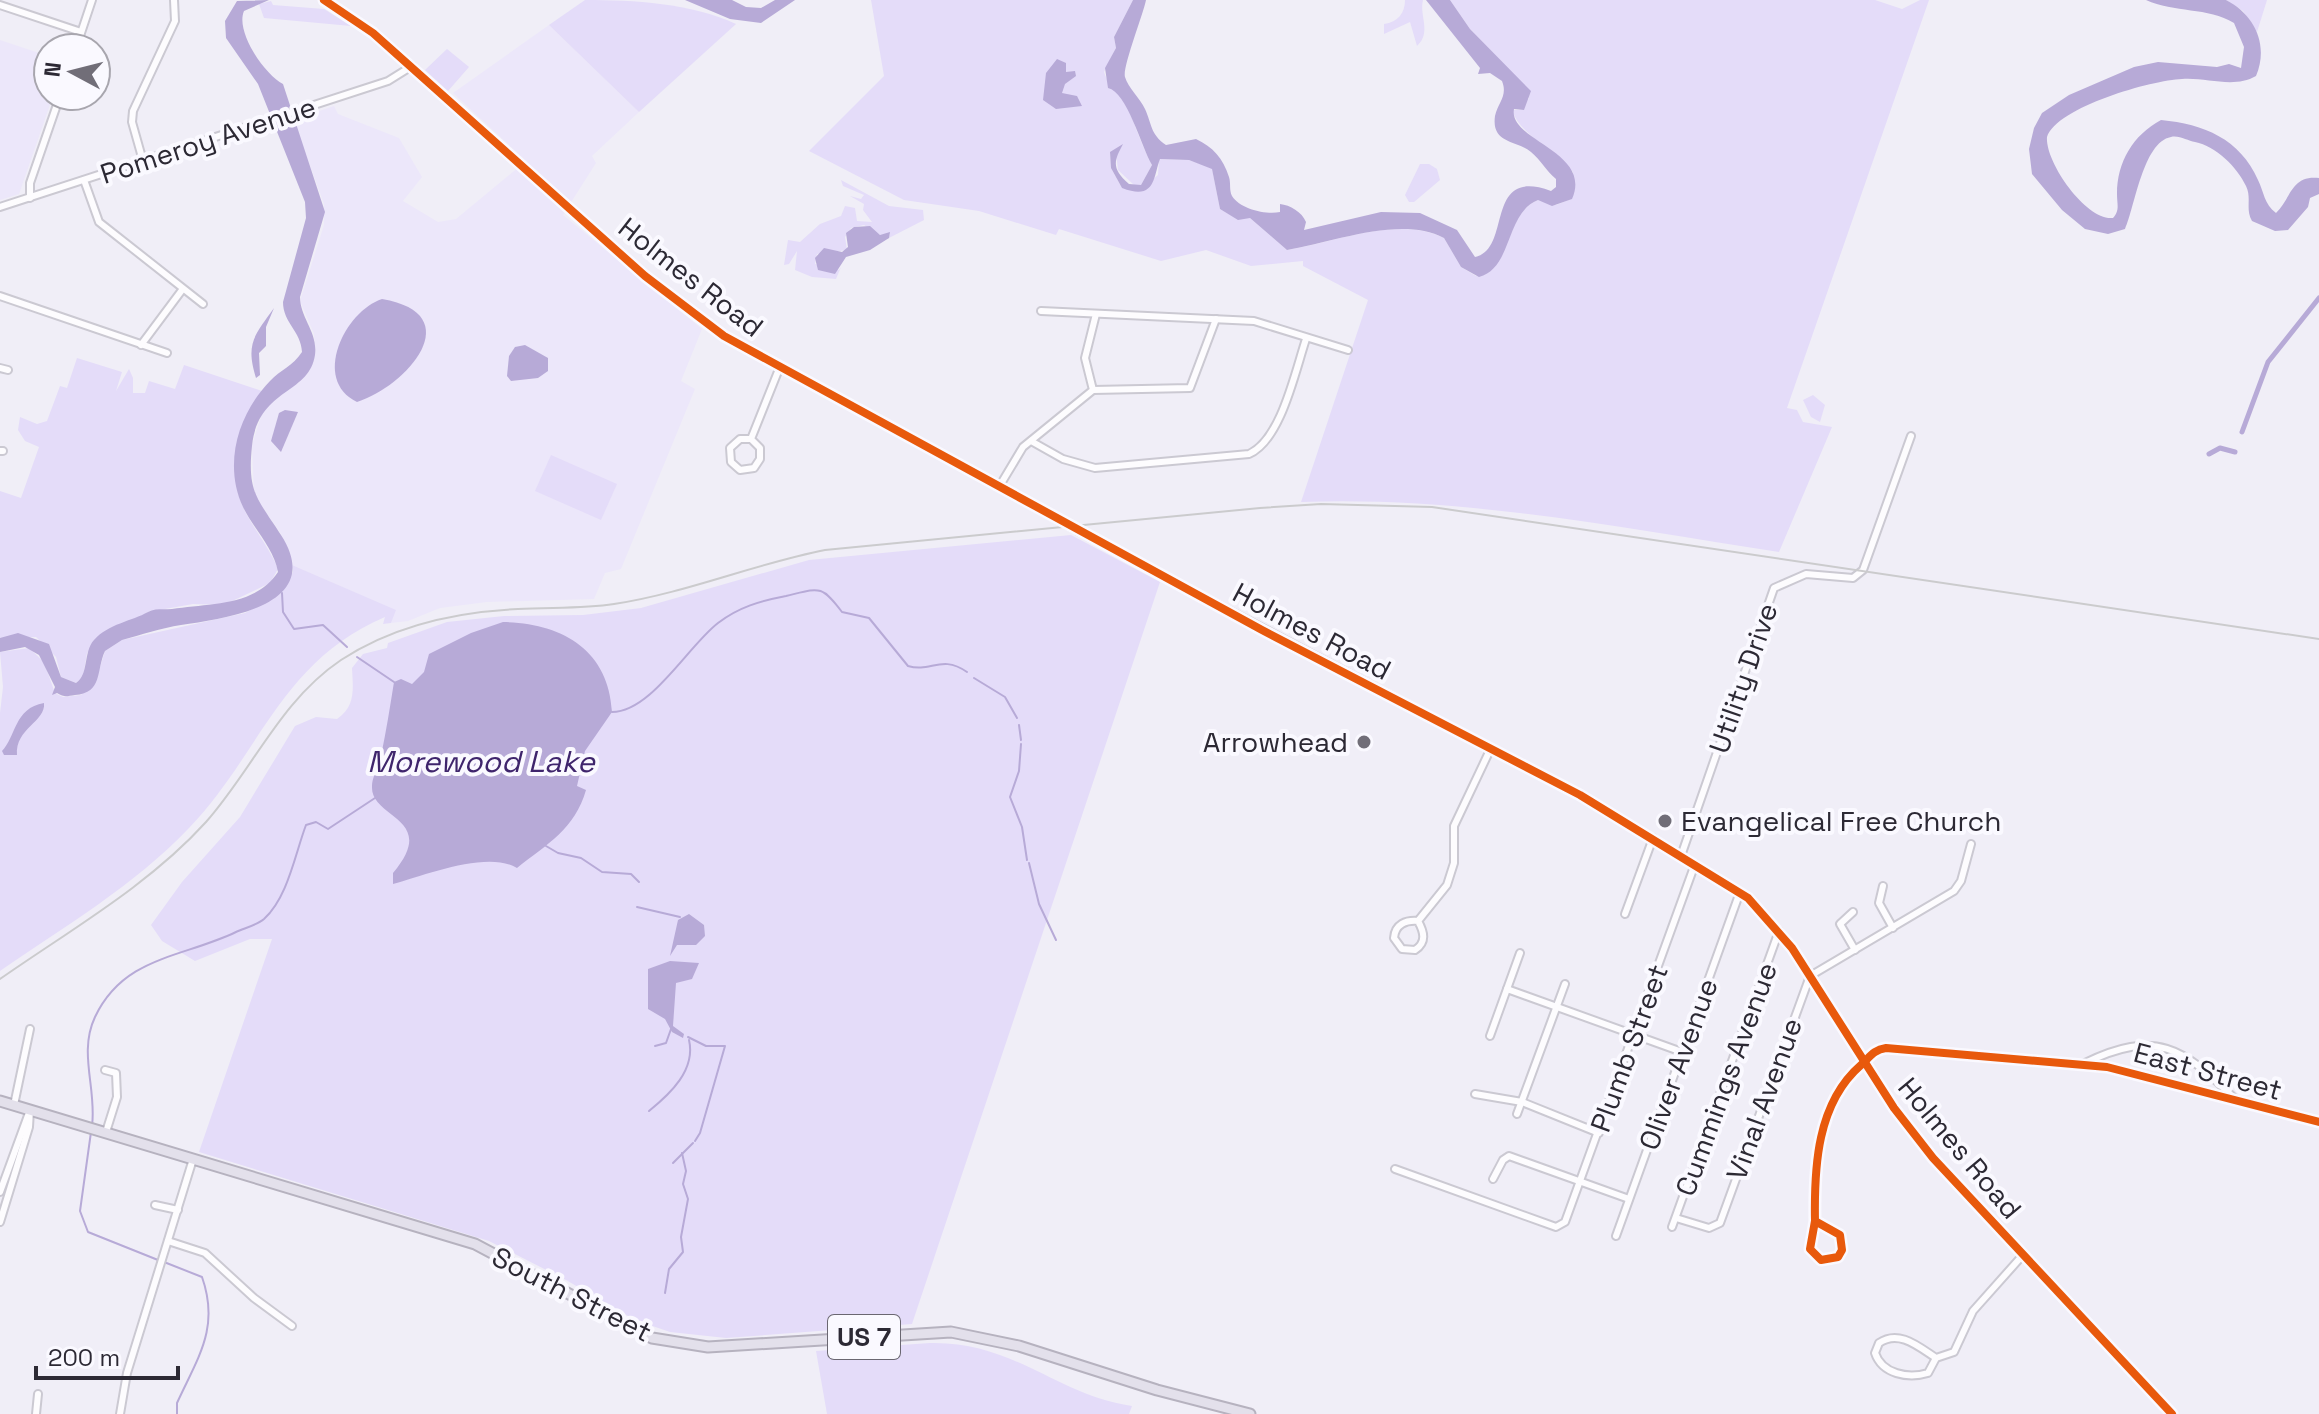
<svg xmlns="http://www.w3.org/2000/svg" width="2319" height="1414" font-family="'Space Grotesk',sans-serif">
  <rect width="100%" height="100%" fill="#f0eef7"/>
  <g fill="#ece7fa">
    <path d="M549,25L639,112L592,156L596,163L563,215L702,329L681,381L695,389L621,569L605,573L594,599L487,602L440,608L408,621L391,623L395,610L292,565L281,534L254,495L252,445L262,413L267,405L299,382L309,371L315,355L314,334L300,301L324,225V204L293,120L334,106L338,114L399,138L422,177L403,201L438,222L456,219L526,161L453,93Z"/>
    <path d="M0,40L48,56V96H53L19,194L0,200Z"/>
  </g>
  <g fill="#e4dcf9">
    <path d="M585,0C634,0 691,3 736,24L639,112L549,25Z"/>
    <path d="M871,0H1133L1114,37L1116,48L1104,72C1109,87 1118,88 1124,101C1135,122 1141,145 1152,165L1141,185H1134L1118,170L1116,153H1110L1112,170L1122,188L1138,191L1158,175L1159,159L1189,160L1212,168L1220,209L1234,217L1250,218L1287,250C1335,243 1396,215 1444,238L1461,267L1476,276C1513,268 1504,214 1538,200L1556,205L1571,199L1573,172C1559,157 1513,127 1513,110H1524V100L1529,99L1523,85L1470,29L1450,0H1875L1902,9L1920,0H1929L1787,408L1797,410L1803,422L1832,427L1779,552C1620,528 1463,496 1301,502L1368,300L1303,266V261L1251,266L1206,250L1161,261L1059,229L1056,235L979,211L904,200L809,151L884,76Z"/>
    <path d="M1405,0H1423C1419,16 1432,32 1417,46L1410,22L1384,34V24C1398,22 1405,13 1405,0Z"/>
    <path d="M2226,0H2267L2257,32L2243,11Z"/>
    <path d="M271,1L273,5L324,9L351,26L264,18L259,4Z"/>
    <path d="M447,49L469,67L448,91L425,70Z"/>
    <path d="M1420,164H1429L1437,169L1440,180L1414,202H1409L1405,195Z"/>
    <path d="M841,180L889,206L923,210L924,220L887,239L890,234L880,235L864,225L851,228L845,237L847,250L817,254L815,264L839,270L841,267L836,279L812,277L795,270L797,251L789,264L784,265L788,240L800,242L820,224L841,216L845,206L855,208L857,221L872,222L863,210L864,204L850,196L861,199L864,195L843,186Z"/>
    <path d="M77,358L122,372L116,391L129,369L133,378V393H145L149,381L175,389L184,365L262,391C235,428 224,472 247,515C257,533 270,549 278,569L270,583L224,605L193,604L148,612L87,653L83,677L76,683L61,677L56,657L36,637L0,638V491L21,498L39,447L25,441L18,430L20,417L37,424L47,421L60,386L67,388Z"/>
    <path d="M1813,395L1825,405L1820,422L1811,417L1803,400Z"/>
    <path d="M551,455L617,484L601,520L535,491Z"/>
    <path d="M1071,535L1160,582L912,1324L726,1338L670,1332L635,1320L566,1280L489,1241L199,1152L272,939H250L195,961L162,941L151,925L182,882L240,817L295,726L316,717L337,719C356,706 353,689 352,668L363,654L387,648L388,643L447,622L504,616L583,615L641,608L809,560Z"/>
    <path d="M292,565L396,610L391,623L383,624L385,617C280,662 261,753 189,828C135,885 64,927 0,971V713L3,687L0,652L29,648L44,662L55,693L63,697L81,695L100,667L105,651L122,640L245,613L267,601L293,572Z"/>
    <path d="M930,1343C1014,1341 1056,1395 1132,1406L1129,1414H827L816,1351Z"/>
  </g>
  <g fill="#b7aad7">
    <path d="M269,0L244,11C235,32 265,75 283,84L325,212L300,297C300,318 318,332 315,355C309,395 258,388 252,446C247,493 258,499 281,535C326,605 228,618 181,625C161,628 141,635 122,640L105,651C96,670 103,693 75,695C67,696 65,698 57,693L52,695L55,687L39,655L25,647L0,652V638L18,633L49,644L61,677L76,683C89,675 83,652 94,640C108,624 132,621 148,612C155,608 164,610 172,609C208,603 255,607 278,572C274,548 253,528 243,507C223,464 238,414 270,381C280,370 293,366 302,352C301,331 283,323 283,302L306,218L305,202L258,84L226,38L225,21L237,1Z"/>
    <path d="M685,0H732L746,7L761,8L775,0H795L761,23L730,19Z"/>
    <path d="M1133,0H1146C1143,15 1122,68 1125,77C1128,88 1140,98 1145,109C1152,124 1150,134 1166,145L1196,139C1213,147 1223,158 1229,177C1231,183 1229,190 1232,196C1240,209 1266,215 1280,212V204C1290,205 1302,212 1306,222L1304,230L1381,212L1420,213L1457,230L1475,257C1513,249 1483,166 1551,191L1556,187V179C1546,171 1541,160 1531,152C1517,140 1491,144 1495,116C1498,102 1508,96 1502,81L1490,73L1478,74L1480,68L1426,0H1450L1470,29L1531,91L1524,110L1514,109C1508,141 1593,151 1572,199L1552,206L1538,200C1505,213 1513,268 1479,277L1461,267L1444,238C1400,215 1332,243 1287,250L1250,218L1238,220L1220,209L1212,169L1189,160L1160,159C1153,177 1156,201 1122,188L1111,168L1110,152L1123,144C1114,161 1111,168 1129,184L1141,185L1152,165C1141,146 1127,92 1108,88L1105,68L1116,48L1114,37Z"/>
    <path d="M2146,0H2226C2255,15 2269,45 2256,76C2234,89 2206,77 2182,79C2152,80 2057,107 2047,137C2045,162 2086,221 2113,218C2120,210 2117,205 2117,194C2117,162 2133,135 2161,120C2204,124 2240,139 2258,180C2264,192 2264,204 2276,213C2292,197 2291,175 2319,178V194L2310,198L2308,207L2288,230L2275,231L2252,221C2245,209 2252,198 2246,186C2237,167 2216,146 2195,142C2188,141 2179,135 2171,137C2143,142 2135,207 2125,229L2108,234L2085,229L2062,210L2032,174L2029,149L2034,128L2042,113L2069,95L2134,67L2158,62L2217,67L2229,64L2241,68L2244,47L2234,23C2208,7 2174,13 2146,0Z"/>
    <path d="M1057,59L1066,63V72L1075,71L1076,76L1065,84L1062,93L1077,96L1082,106L1056,109L1043,100L1046,73Z"/>
    <path d="M870,226L880,235L890,232L889,238L870,250L846,257L835,274L818,270L815,258L824,248L842,252L848,247L846,233L854,227Z"/>
    <path d="M382,299C470,314 407,386 357,402C311,380 345,311 382,299Z"/>
    <path d="M274,308L266,327V346L259,353L260,375L256,378C245,343 255,335 274,308Z"/>
    <path d="M525,345L548,358V371L538,378L511,381L507,376L509,356L515,347Z"/>
    <path d="M285,410L298,412L281,452L271,441L279,413Z"/>
    <path d="M503,622C562,623 609,650 612,712L585,751L577,786L586,790C575,829 547,844 517,868C488,850 425,875 393,884V873C440,817 370,819 372,786C372,777 379,766 381,756C386,732 390,707 394,682L401,679L412,684L424,672L429,654L471,633Z"/>
    <path d="M44,703C46,722 15,728 17,755H4L2,751C16,737 14,708 44,703Z"/>
    <path d="M689,914L704,925L705,936L696,945H677L670,956L678,920Z"/>
    <path d="M670,961L699,963L692,979L676,983L673,1026L684,1034L683,1038L672,1032L665,1019L648,1009V969Z"/>
  </g>
  <g fill="none" stroke-linecap="round" stroke-linejoin="round">
    <g stroke="#b7aad7" stroke-width="2">
      <path d="M282,593L283,612L294,629L323,625L347,647"/>
      <path d="M357,657L394,682"/>
      <path d="M974,678L1005,697L1017,718"/>
      <path d="M612,712C651,712 688,646 718,623C739,607 760,601 786,596C819,588 821,584 842,612L869,618L908,666C931,673 941,654 967,672"/>
      <path d="M1019,725L1021,740"/>
      <path d="M1021,744L1019,771L1010,797L1022,827L1027,860"/>
      <path d="M546,846L558,853L581,858L602,872L631,874L639,882"/>
      <path d="M1029,863L1039,904L1056,940"/>
      <path d="M637,907L680,917"/>
      <path d="M688,1037L706,1046H725L700,1133L695,1141"/>
      <path d="M655,1046L666,1043L671,1029"/>
      <path d="M649,1111C670,1094 696,1070 689,1040"/>
      <path d="M92,1126C97,1089 78,1053 95,1017C124,956 182,958 236,932C245,928 257,925 264,919C288,897 295,854 306,825L316,822L328,829L375,798"/>
      <path d="M91,1132L80,1211L88,1232L158,1260"/>
      <path d="M673,1163L693,1143"/>
      <path d="M164,1262L202,1277C220,1328 198,1357 177,1403V1414"/>
      <path d="M665,1293L669,1269L683,1252L681,1237L688,1199L683,1184L686,1171L682,1153"/>
    </g>
    <g stroke="#b7aad7" stroke-width="5">
      <path d="M2242,432L2268,362L2319,298"/>
      <path d="M2209,454L2220,448L2235,452"/>
    </g>
    <g stroke="#cbc9d2" stroke-width="10">
      <g id="minor">
        <path d="M324,0L373,33L645,276L719,333L1064,523"/>
        <path d="M0,5L81,32"/>
        <path d="M76,48L92,0"/>
        <path d="M143,161L132,122L133,111L175,21L174,0"/>
        <path d="M84,180L99,222L203,304"/>
        <path d="M30,198V183L60,96"/>
        <path d="M0,207L388,81L412,66"/>
        <path d="M0,296L167,353"/>
        <path d="M1041,311L1254,321L1348,350"/>
        <path d="M141,345L182,290"/>
        <path d="M0,368L8,370"/>
        <path d="M1093,390L1190,388L1216,319"/>
        <path d="M751,439H740L730,448L731,462L740,470L754,468L760,459V448L751,439L779,369"/>
        <path d="M1031,441L1063,459L1095,468L1249,454C1281,440 1295,372 1306,339"/>
        <path d="M0,451H3"/>
        <path d="M999,487L1023,447L1093,390L1085,358L1096,314"/>
        <path d="M1078,531L1580,795L1748,898L1792,948L1894,1108L1933,1158L2172,1414"/>
        <path d="M1681,856L1774,588L1806,574L1853,578L1863,570L1911,436"/>
        <path d="M1883,886L1879,903L1893,928"/>
        <path d="M1853,912L1840,924L1855,950"/>
        <path d="M1625,914L1653,838"/>
        <path d="M1418,921C1406,920 1395,924 1394,938L1402,949L1415,950C1427,942 1424,932 1418,921L1447,885L1454,863V826L1490,750"/>
        <path d="M1507,989L1682,1052"/>
        <path d="M1490,1036L1520,953"/>
        <path d="M2085,1063C2155,1029 2183,1047 2235,1099"/>
        <path d="M105,1070L116,1073L117,1097L106,1132"/>
        <path d="M1475,1094L1522,1102L1599,1133"/>
        <path d="M14,1105L30,1029"/>
        <path d="M1517,1114L1565,984"/>
        <path d="M1395,1169L1556,1227L1565,1222L1695,864"/>
        <path d="M1493,1179L1503,1160L1509,1156L1629,1199"/>
        <path d="M0,1192L30,1110"/>
        <path d="M155,1205L178,1210"/>
        <path d="M1676,1218L1709,1228L1720,1223L1810,976L1954,891L1961,881L1971,844"/>
        <path d="M1815,1221L1810,1249L1821,1260L1838,1257L1842,1250L1840,1235L1815,1221C1814,1167 1817,1103 1861,1065C1870,1057 1873,1050 1886,1048L2107,1067L2319,1122"/>
        <path d="M0,1222L29,1127L30,1110"/>
        <path d="M1672,1227L1779,931"/>
        <path d="M1616,1236L1740,892"/>
        <path d="M168,1241L205,1253L254,1298L292,1326"/>
        <path d="M1936,1358L1928,1373C1908,1379 1882,1374 1875,1353L1879,1343C1899,1329 1919,1347 1936,1358L1954,1352L1973,1311L2022,1256"/>
        <path d="M36,1414L38,1394"/>
        <path d="M120,1414L127,1373L193,1159"/>
      </g>
    </g>
    <g stroke="#b6b2bf" stroke-width="13">
      <path id="highway" d="M0,1101L475,1244L652,1338L708,1347L951,1332L1019,1346L1157,1390L1250,1414"/>
    </g>
    <use href="#minor" stroke="#fdfcfe" stroke-width="6"/>
    <use href="#highway" stroke="#e3e0eb" stroke-width="9"/>
    <path stroke="#cbcbcd" stroke-width="2" d="M0,979C70,930 148,886 206,822C253,769 280,701 341,660C394,625 455,612 518,609C550,607 582,609 614,604C686,593 754,564 825,550L1260,508L1321,504L1432,507L2319,639"/>
    <g stroke="#cbc9d2" stroke-width="10" stroke-linecap="butt">
      <path id="minor-bridge" d="M1064,523L1078,531"/>
    </g>
    <use href="#minor-bridge" stroke="#fdfcfe" stroke-width="6"/>
    <g stroke="#faf9ff" stroke-width="13">
      <g id="cycleway">
        <path d="M324,0L373,33L645,276L724,336L1262,630L1580,795L1748,898L1792,948L1894,1108L1933,1158L2172,1414"/>
        <path d="M1815,1221L1810,1249L1821,1260L1838,1257L1842,1250L1840,1235L1815,1221C1814,1167 1817,1103 1861,1065C1870,1057 1873,1050 1886,1048L2107,1067L2319,1122"/>
      </g>
    </g>
    <use href="#cycleway" stroke="#e8590c" stroke-width="8"/>
  </g>
  <g fill="#716e78" stroke="#faf9ff" stroke-width="3">
    <circle cx="1364" cy="742" r="8"/>
    <circle cx="1665" cy="821" r="8"/>
  </g>
  <g text-anchor="middle" stroke-width="8" stroke-linejoin="round" paint-order="stroke">
    <rect fill="#faf9ff" stroke="#6a6771" stroke-width="2" x="828" y="1315" width="72" height="44" rx="6"/>
    <g font-size="26" font-weight="bold" fill="#2c2934">
      <text x="864" y="1346">US 7</text>
    </g>
    <g font-size="28" fill="#2c2934" stroke="#faf9ff">
      <text transform="translate(208 140) rotate(-18)" y="10">Pomeroy Avenue</text>
      <text transform="translate(691 277) rotate(38)" y="10">Holmes Road</text>
      <text transform="translate(1312 631) rotate(28)" y="10">Holmes Road</text>
      <text transform="translate(1743 678) rotate(-71)" y="10">Utility Drive</text>
      <text transform="translate(1629 1048) rotate(-70)" y="10">Plumb Street</text>
      <text transform="translate(1678 1064) rotate(-70)" y="10">Oliver Avenue</text>
      <text transform="translate(2208 1071) rotate(15)" y="10">East Street</text>
      <text transform="translate(1726 1079) rotate(-70)" y="10">Cummings Avenue</text>
      <text transform="translate(1764 1099) rotate(-70)" y="10">Vinal Avenue</text>
      <text transform="translate(1960 1148) rotate(50)" y="10">Holmes Road</text>
      <text transform="translate(572 1294) rotate(27)" y="10">South Street</text>
    </g>
    <g font-size="28" fill="#2c2934" stroke="#faf9ff" text-anchor="end">
      <text x="1348" y="752">Arrowhead</text>
      <text x="1681" y="831" text-anchor="start">Evangelical Free Church</text>
    </g>
    <g font-size="30" font-style="italic" fill="#3f256c" stroke="#faf9ff">
      <text x="481" y="772">Morewood Lake</text>
    </g>
  </g>
  <g transform="translate(72 72) rotate(277)"><circle r="38" fill="#faf9ff" stroke="#a8a6ae" stroke-width="2"/>
  <path d="M0-6L14 30L0 20L-14 30Z" fill="#716e78"/>
  <text y="-12" font-size="22" font-weight="bold" text-anchor="middle" fill="#2c2934">N</text>
  </g>
  <path d="M36 1366v12h142v-12" fill="none" stroke="#2c2934" stroke-width="4"/>
  <text x="48" y="1366" font-size="24" fill="#2c2934" stroke="#faf9ff" stroke-width="6" paint-order="stroke">200 m</text>
</svg>
